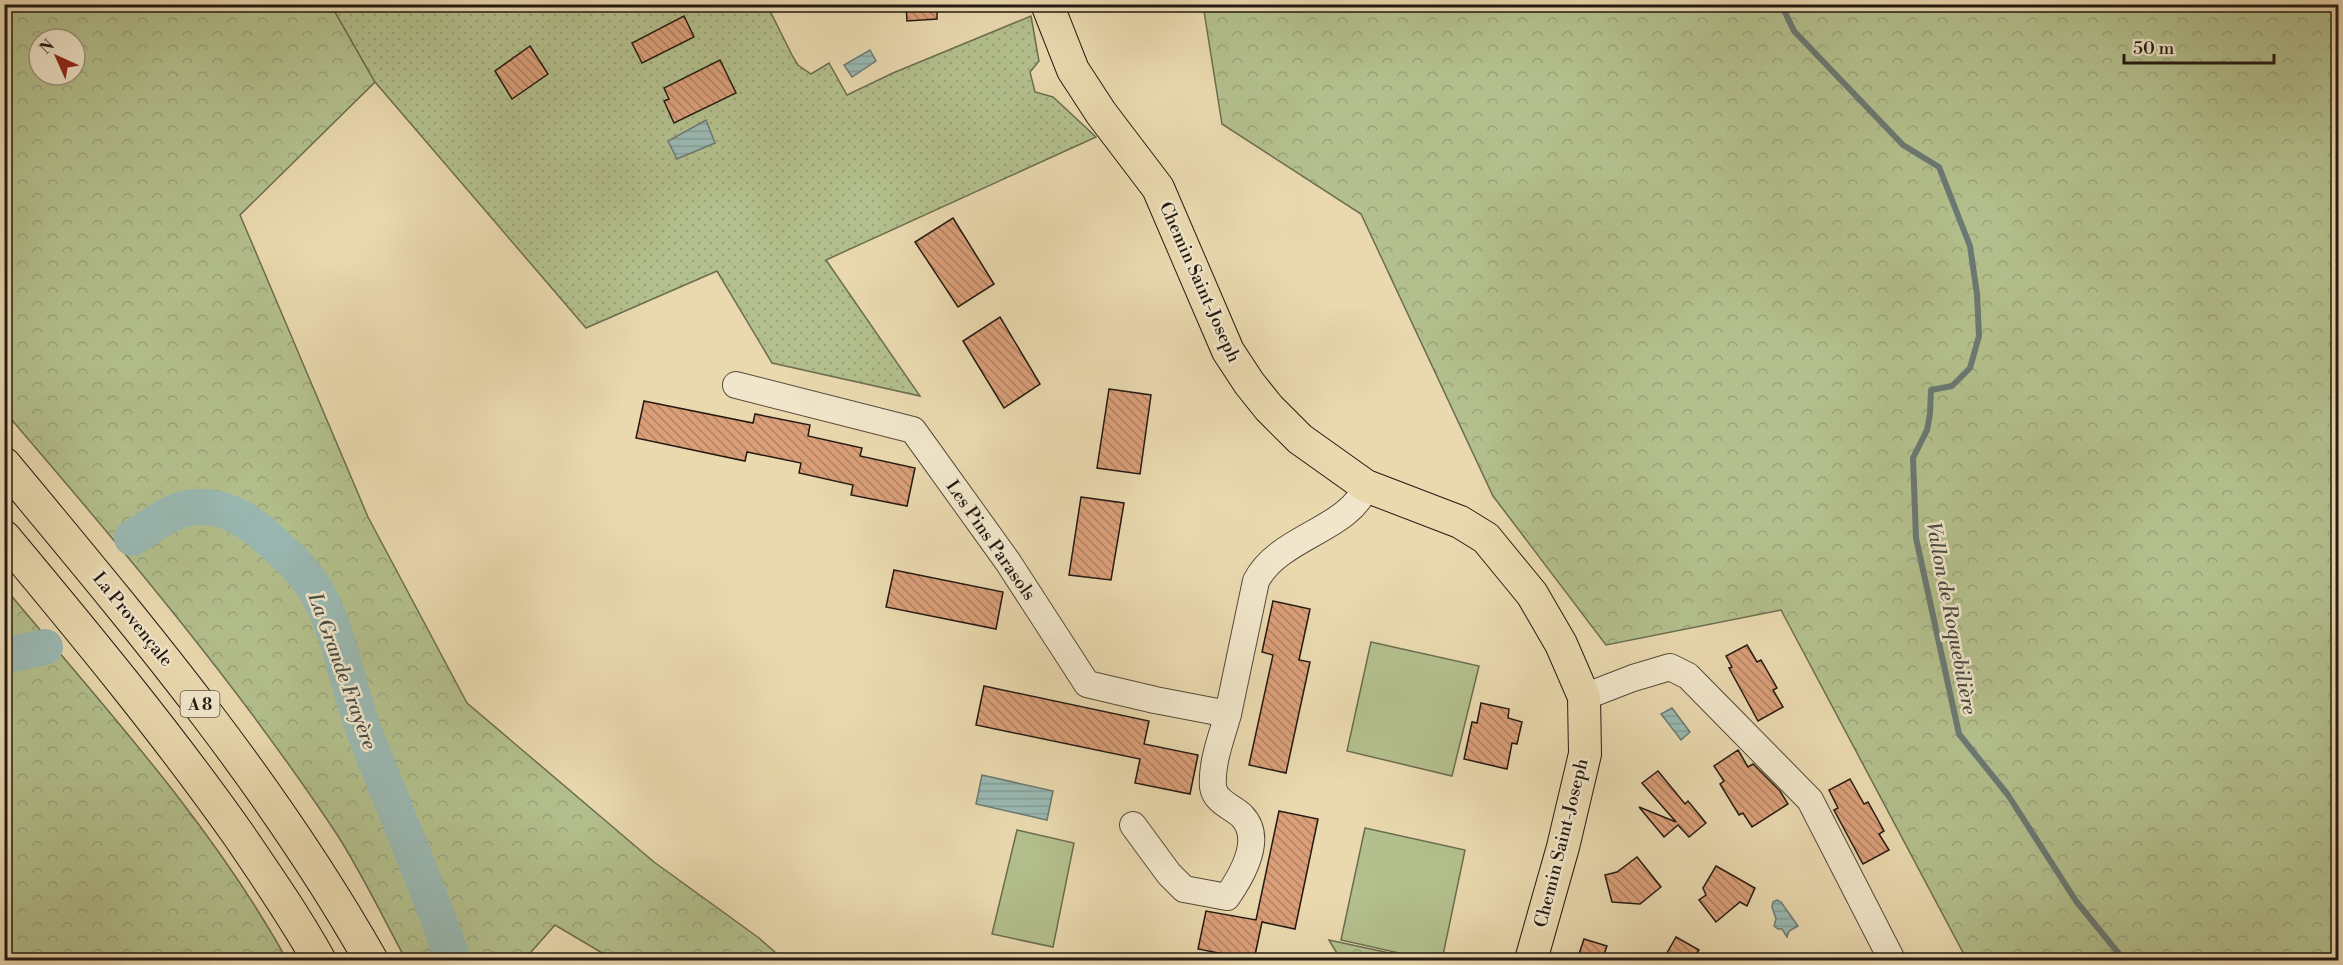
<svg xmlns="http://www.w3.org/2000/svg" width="2343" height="965" font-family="'Libre Bodoni',serif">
  <defs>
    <pattern id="forest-crowns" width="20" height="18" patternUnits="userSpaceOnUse" patternTransform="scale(1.5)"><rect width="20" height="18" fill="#b3c08d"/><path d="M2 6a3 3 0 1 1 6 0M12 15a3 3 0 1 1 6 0" fill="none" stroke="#9aa479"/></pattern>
    <pattern id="park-dots" width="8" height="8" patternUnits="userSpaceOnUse" patternTransform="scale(1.5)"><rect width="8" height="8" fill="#b3c08d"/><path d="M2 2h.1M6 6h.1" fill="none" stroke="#9aa479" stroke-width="1.8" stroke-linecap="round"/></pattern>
    <pattern id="water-rules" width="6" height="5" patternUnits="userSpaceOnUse" patternTransform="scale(1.5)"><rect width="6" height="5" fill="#9ab9b3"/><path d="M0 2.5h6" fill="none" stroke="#859e99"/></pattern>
    <pattern id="building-back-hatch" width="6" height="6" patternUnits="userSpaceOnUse" patternTransform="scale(1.5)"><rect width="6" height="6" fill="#da9f79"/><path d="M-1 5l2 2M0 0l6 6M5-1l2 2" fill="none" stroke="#b18162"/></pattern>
  </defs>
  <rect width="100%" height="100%" fill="#ead9af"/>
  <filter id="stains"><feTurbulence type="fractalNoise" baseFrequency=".00333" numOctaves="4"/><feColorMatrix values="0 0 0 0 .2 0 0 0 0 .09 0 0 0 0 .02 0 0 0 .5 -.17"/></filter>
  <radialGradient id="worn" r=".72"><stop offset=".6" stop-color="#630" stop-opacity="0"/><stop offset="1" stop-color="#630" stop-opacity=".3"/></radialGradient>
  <g fill="#b3c08d" stroke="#6c6d50" stroke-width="1.5">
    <path d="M1371,642L1479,666L1452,776L1347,751Z"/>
    <path d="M1365,828L1465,850L1442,960H1430L1341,940Z"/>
    <path d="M1017,830L1074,843L1053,947L992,934Z"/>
  </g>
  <g fill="url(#forest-crowns)" stroke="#6c6d50" stroke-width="1.5" fill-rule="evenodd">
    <path d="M4,5H331L375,82L240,215L368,517L467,703L654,862L759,938L784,960H614L555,925L524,960H406C383,918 362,873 336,833C237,684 121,547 5,412ZM39,39H75V75H39Z"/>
    <path d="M1203,5H2338V960H1967L1781,610L1606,645L1493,496L1361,214L1222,124Z"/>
    <path d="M4,587C104,707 212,824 287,960H5Z"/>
    <path d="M1329,940L1422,960H1341Z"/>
  </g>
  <path fill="url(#park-dots)" stroke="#6c6d50" stroke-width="1.5" d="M331,5H767L793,57L798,65L811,74L829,63L847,95L893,73L1031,16L1039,61L1030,72L1035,92L1053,97L1096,137L826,260L920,396L772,363L717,271L586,328L375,82Z"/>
  <g fill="url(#water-rules)" stroke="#6b7973" stroke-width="1.5">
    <path d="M870,50L876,61L852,77L844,65Z"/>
    <path d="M706,120L715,143L677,159L668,141Z"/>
    <path d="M1672,708L1690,732L1681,740L1661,714Z"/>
    <path d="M982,775L1053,791L1047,820L976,804Z"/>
    <path d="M1777,900L1781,902L1798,926L1789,931L1787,937L1782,929H1778L1774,926L1776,919L1772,907L1773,902Z"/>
  </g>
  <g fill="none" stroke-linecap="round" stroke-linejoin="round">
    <path stroke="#6b7973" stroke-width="6" d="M1781,4L1794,31L1903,145L1939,167L1970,246L1977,294L1979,336L1970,368L1952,386L1931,390L1930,414L1927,430L1913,458L1916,538L1959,734L2008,795L2076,901L2124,960"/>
    <g stroke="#9ab9b3" stroke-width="36">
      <path d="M132,538C149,528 168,512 188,508C217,503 241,515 262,533C280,549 300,566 313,586C339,625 348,691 366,736C395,811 427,884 453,960"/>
      <path d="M4,656L45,647"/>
    </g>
  </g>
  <g fill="url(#building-back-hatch)" stroke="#241a12" stroke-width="1.5">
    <path d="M906,4H937V19L907,21Z"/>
    <path d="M684,16L694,37L642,63L632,43Z"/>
    <path d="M530,46L548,74L512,99L495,71Z"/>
    <path d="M720,60L736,93L674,123L664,101L669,99L664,88Z"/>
    <path d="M953,218L994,284L958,307L915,242Z"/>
    <path d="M1000,317L1040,384L1004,408L963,341Z"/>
    <path d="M1109,389L1151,395L1140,474L1097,468Z"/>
    <path d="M644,401L753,423L755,414L810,425L808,436L862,448L860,456L915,468L907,506L851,495L853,485L799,473L801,463L747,452L745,461L636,438Z"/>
    <path d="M1081,497L1124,503L1111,580L1069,575Z"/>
    <path d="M894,570L1003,592L996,629L886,607Z"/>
    <path d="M1273,601L1310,609L1299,660L1310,662L1286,773L1249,765L1273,655L1262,652Z"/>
    <path d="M1747,645L1757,662L1761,660L1777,688L1773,690L1783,707L1758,721L1729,668L1732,667L1726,656Z"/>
    <path d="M984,686L1149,721L1144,744L1198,755L1190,794L1135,783L1140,759L976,725Z"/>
    <path d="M1481,703L1509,709L1508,718L1522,722L1517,744L1512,743L1507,769L1464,759L1472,722L1477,723Z"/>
    <path d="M1738,750L1748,767L1753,764L1780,791L1788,804L1752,827L1743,813L1739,815L1720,784L1724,781L1714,766Z"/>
    <path d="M1658,771L1685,804L1688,801L1706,823L1689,837L1678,825L1664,837L1639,807L1676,822L1642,783Z"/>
    <path d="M1850,779L1864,804L1868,802L1884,831L1879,834L1889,850L1863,864L1834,810L1838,808L1829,790Z"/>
    <path d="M1279,811L1318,819L1295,929L1262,922L1254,960L1198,949L1206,911L1256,920Z"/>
    <path d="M1637,857L1661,887L1640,904L1612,902L1605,875L1617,872Z"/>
    <path d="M1716,866L1755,888L1747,906L1740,902L1716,922L1699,900L1706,895L1703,888Z"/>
    <path d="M1676,937L1699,950L1692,960H1663Z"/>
    <path d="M1584,939L1607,946L1602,960H1577Z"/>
  </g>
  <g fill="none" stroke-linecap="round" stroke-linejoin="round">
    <g stroke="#564a39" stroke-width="28">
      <g id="minor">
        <path d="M736,385L913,430L1008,562L1087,684L1155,700L1228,714L1256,581C1279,536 1350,530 1366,486"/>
        <path d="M1584,697L1633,678L1670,667L1688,676L1810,800L1892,960"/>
        <path d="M1133,825L1169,874L1184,889L1227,897C1241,877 1264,839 1242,816C1233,807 1215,802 1213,787C1211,763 1222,736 1228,714"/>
      </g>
    </g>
    <g stroke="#241a12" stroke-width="34">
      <path id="major" d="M1047,4L1073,70L1101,113L1158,188L1228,351L1249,383L1269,408L1300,439L1366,486L1460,522L1486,538L1532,594L1561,644L1584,697L1585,754L1563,847L1531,960"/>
    </g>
    <g stroke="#241a12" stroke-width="35">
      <g id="highway">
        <path d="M4,464C136,623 269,780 371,960"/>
        <path d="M4,537C85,634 165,731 238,834C266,875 295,917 319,960"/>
      </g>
    </g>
    <use href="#minor" stroke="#f1e6cb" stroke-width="26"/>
    <use href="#major" stroke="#ead9af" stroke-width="32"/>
    <use href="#highway" stroke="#ead9af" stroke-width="33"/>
  </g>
  <g text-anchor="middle" stroke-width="5" stroke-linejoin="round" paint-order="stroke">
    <rect fill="#f1e6cb" stroke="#62574a" stroke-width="1.5" x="180.5" y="691" width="39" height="26" rx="4.5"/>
    <g font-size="16" font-weight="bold" fill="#241a12">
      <text x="200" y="710">A 8</text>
    </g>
    <g font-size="18" fill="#241a12" stroke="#f1e6cb">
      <text transform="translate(1200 282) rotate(66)" y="6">Chemin Saint-Joseph</text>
      <text transform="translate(991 540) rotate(55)" y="6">Les Pins Parasols</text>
      <text transform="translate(133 619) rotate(51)" y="6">La Provençale</text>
      <text transform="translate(1561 843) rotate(-76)" y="6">Chemin Saint-Joseph</text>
    </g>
    <g font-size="20" font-style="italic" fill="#474a42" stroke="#f1e6cb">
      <text transform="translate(1952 618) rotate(79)" y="7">Vallon de Roquebilière</text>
      <text transform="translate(343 671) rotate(70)" y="7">La Grande Frayère</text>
    </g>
  </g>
  <rect width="2343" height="965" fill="none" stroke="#ead9af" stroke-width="24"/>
  <rect x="6" y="6" width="2331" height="953" fill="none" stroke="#241a12" stroke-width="3"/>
  <rect x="12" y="12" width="2319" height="941" fill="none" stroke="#241a12" stroke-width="1.5"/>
  <g transform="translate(57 57) rotate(315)"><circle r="28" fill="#f1e6cb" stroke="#9f9481" stroke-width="1.5"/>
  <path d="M0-4.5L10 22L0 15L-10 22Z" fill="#8f2418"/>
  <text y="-9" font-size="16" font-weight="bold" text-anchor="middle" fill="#241a12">N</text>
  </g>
  <path d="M2124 54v9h150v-9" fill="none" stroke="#241a12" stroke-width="3"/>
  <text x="2133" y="54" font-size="18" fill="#241a12" stroke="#f1e6cb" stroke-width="4.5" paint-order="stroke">50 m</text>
  <rect width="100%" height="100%" filter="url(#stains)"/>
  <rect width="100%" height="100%" fill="url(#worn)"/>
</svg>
